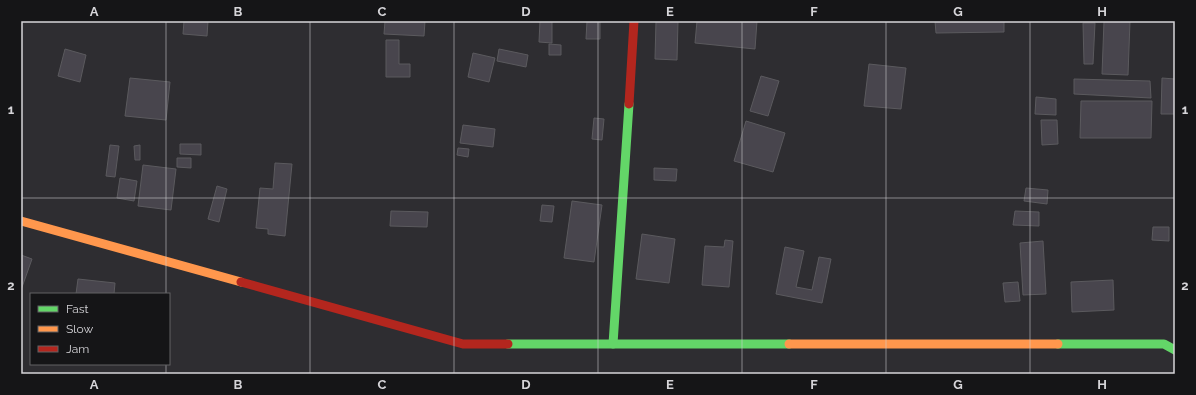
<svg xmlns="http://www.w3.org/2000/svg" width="1196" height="395" font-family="Raleway,sans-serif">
  <rect width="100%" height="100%" fill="#2e2d31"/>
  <g fill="#48454d" stroke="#5b5a5e">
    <path d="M184,21H208L207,36L183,34Z"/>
    <path d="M385,21H425L424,36L384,34Z"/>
    <path d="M540,21H552V43L539,42Z"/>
    <path d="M587,21H600V39H586Z"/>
    <path d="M656,21H678L677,60L655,59Z"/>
    <path d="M697,21H757L755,49L695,43Z"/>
    <path d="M935,21H1004V32L936,33Z"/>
    <path d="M1104,21H1130L1128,75L1102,74Z"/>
    <path d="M1083,23H1095L1093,64H1084Z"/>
    <path d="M386,40H399V64H410V77H386Z"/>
    <path d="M549,44L561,45V55H549Z"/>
    <path d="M65,49L86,55L80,82L58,76Z"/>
    <path d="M499,49L528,55L526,67L497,61Z"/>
    <path d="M473,53L495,58L489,82L468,77Z"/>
    <path d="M869,64L906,68L901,109L864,106Z"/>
    <path d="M761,76L779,81L768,116L750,111Z"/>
    <path d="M130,78L170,82L166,120L125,116Z"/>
    <path d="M1162,78L1175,79V114H1161Z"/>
    <path d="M1074,79L1150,81L1151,98L1074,94Z"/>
    <path d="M1036,97L1056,99V115L1035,114Z"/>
    <path d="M1081,101H1152L1151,138H1080Z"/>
    <path d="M594,118L604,119L602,140L592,139Z"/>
    <path d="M1041,120H1057L1058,144L1042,145Z"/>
    <path d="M746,121L785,133L773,172L734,161Z"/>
    <path d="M463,125L495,129L493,147L460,143Z"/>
    <path d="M180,144H201V155L180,154Z"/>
    <path d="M110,145L119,146L115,177L106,176Z"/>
    <path d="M140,145V160H135L134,146Z"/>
    <path d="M458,148L469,149L468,157L457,155Z"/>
    <path d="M177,158H191V168L177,167Z"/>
    <path d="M275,163L292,164L285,236L268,234V229L256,228L260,188L273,189Z"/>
    <path d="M143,165L176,169L171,210L138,206Z"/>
    <path d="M654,168L677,169L676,181L654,180Z"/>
    <path d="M120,178L137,181L134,201L117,198Z"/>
    <path d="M217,186L227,189L219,222L208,219Z"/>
    <path d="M1026,188L1048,190L1047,204L1024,201Z"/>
    <path d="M572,201L602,205L594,262L564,258Z"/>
    <path d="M542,205L554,206L552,222L540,221Z"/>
    <path d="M391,211L428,212L427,227L390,226Z"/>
    <path d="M1015,211L1039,212V226L1013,225Z"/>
    <path d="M1153,227H1169V241L1152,240Z"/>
    <path d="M642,234L675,239L669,283L636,279Z"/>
    <path d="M725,240L733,241L729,287L702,285L705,246L724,247Z"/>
    <path d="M1043,241L1046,294L1023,295L1020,243Z"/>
    <path d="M785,247L804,251L796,287L812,290L819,257L831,259L822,303L776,294Z"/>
    <path d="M21,255L32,259L21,290Z"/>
    <path d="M78,279L115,283L114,294H76Z"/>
    <path d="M1113,280L1114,310L1072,312L1071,282Z"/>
    <path d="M1018,282L1020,301L1005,302L1003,283Z"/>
  </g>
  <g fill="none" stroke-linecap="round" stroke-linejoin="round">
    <g stroke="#63d668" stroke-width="9">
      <path d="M508,344H789"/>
      <path d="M613,344L629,104"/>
      <path d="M1058,344H1164L1175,350"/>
    </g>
    <g stroke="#ff974d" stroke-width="9">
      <path d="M21,221L241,282"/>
      <path d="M789,344H1058"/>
    </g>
    <g stroke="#b3261e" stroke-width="9">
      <path d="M629,104L634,21"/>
      <path d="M241,282L463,344H508"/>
    </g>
  </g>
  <path fill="none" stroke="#d6d5d9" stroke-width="1" stroke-opacity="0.55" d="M166,21V294M310,21V374M454,21V374M598,21V374M742,21V374M886,21V374M1030,21V374M21,198H1175M166,364V374"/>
  <rect width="1196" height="395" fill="none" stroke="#151517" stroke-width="44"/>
  <rect x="30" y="293" width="140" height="72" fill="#151517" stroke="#626265"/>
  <rect x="38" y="306" width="20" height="6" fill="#63d668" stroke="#626265"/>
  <text x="66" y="313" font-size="12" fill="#d6d5d9">Fast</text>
  <rect x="38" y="326" width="20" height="6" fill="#ff974d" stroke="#626265"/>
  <text x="66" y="333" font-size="12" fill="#d6d5d9">Slow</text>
  <rect x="38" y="346" width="20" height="6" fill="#b3261e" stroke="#626265"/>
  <text x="66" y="353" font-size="12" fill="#d6d5d9">Jam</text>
  <rect x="22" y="22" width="1152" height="351" fill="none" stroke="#d6d5d9" stroke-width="1.5"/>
  <g font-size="13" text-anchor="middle" font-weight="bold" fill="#d6d5d9">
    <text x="94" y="16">A</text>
    <text x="238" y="16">B</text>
    <text x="382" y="16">C</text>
    <text x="526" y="16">D</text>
    <text x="670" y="16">E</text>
    <text x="814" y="16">F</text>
    <text x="958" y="16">G</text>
    <text x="1102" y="16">H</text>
    <text x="11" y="114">1</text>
    <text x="1185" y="114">1</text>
    <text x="11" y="290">2</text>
    <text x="1185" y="290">2</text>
    <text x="94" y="389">A</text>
    <text x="238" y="389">B</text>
    <text x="382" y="389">C</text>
    <text x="526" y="389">D</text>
    <text x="670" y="389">E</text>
    <text x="814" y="389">F</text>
    <text x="958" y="389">G</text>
    <text x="1102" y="389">H</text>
  </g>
</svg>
